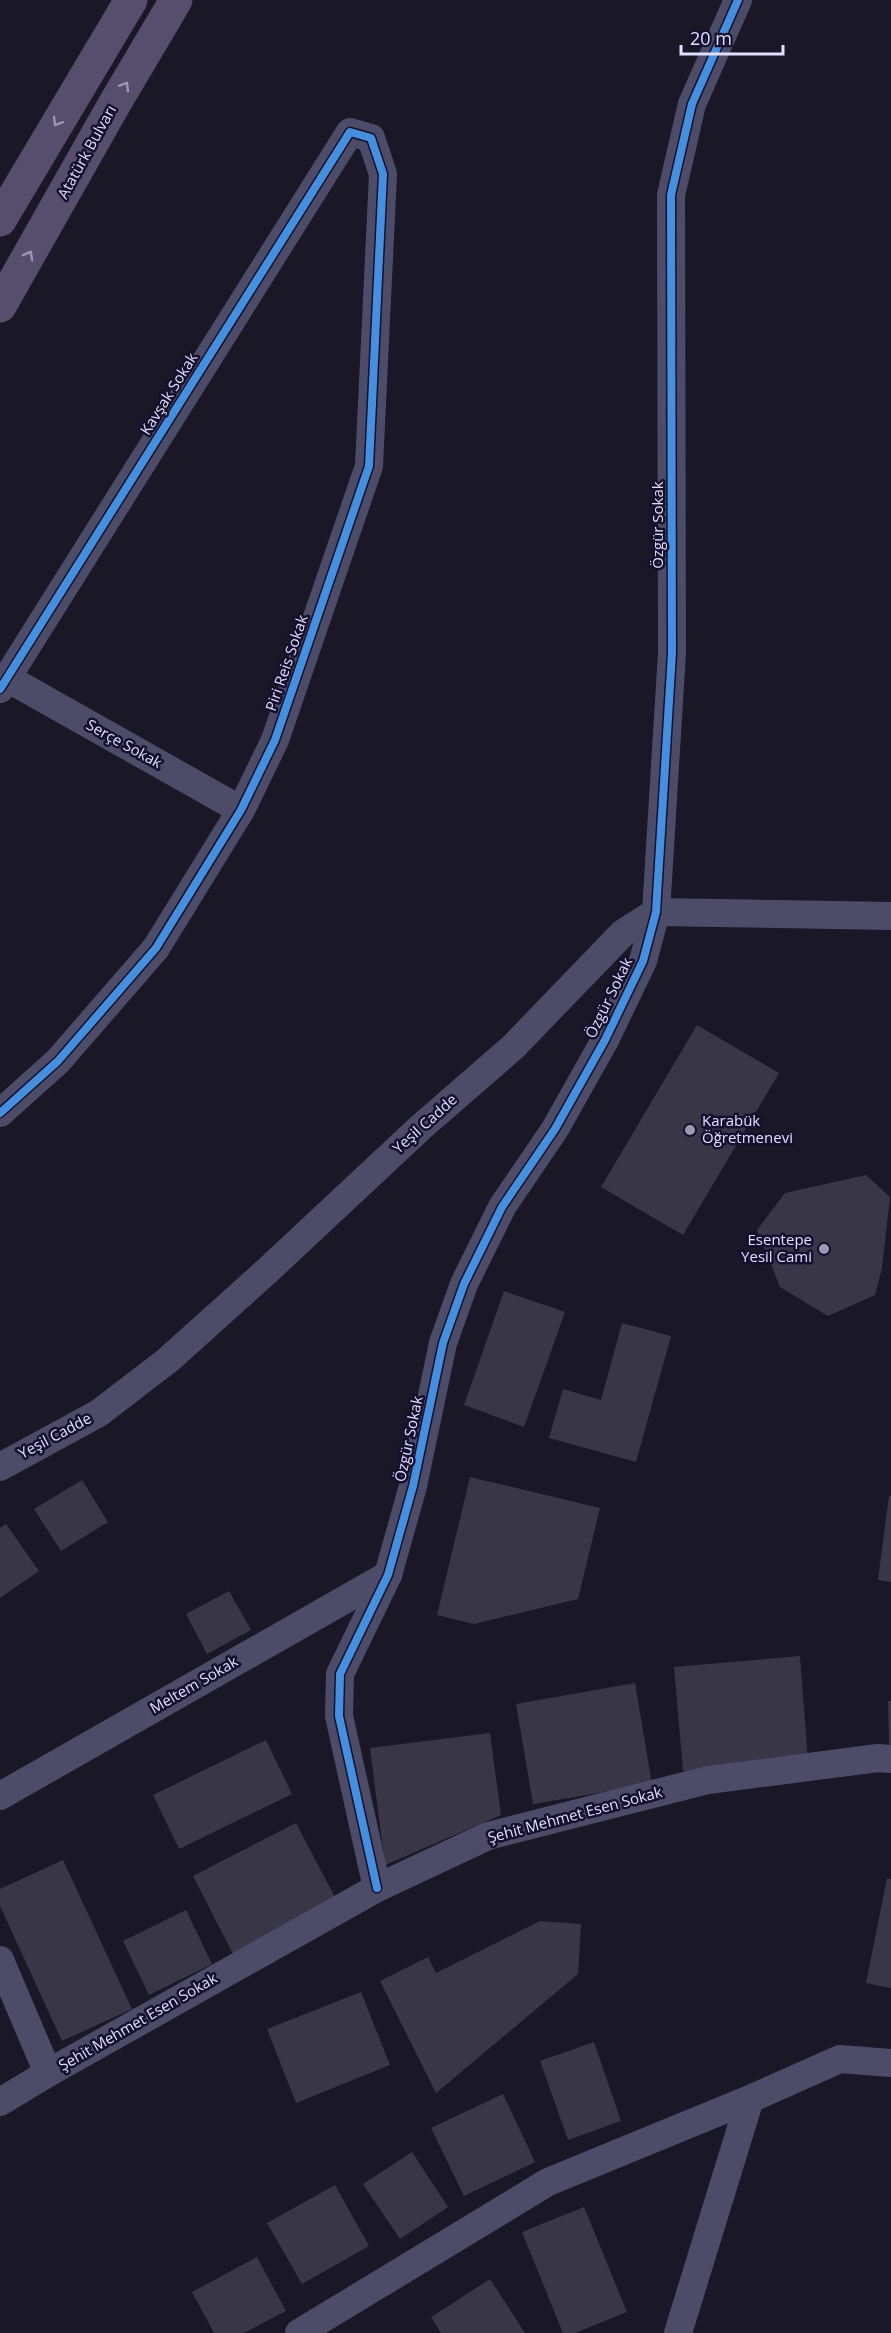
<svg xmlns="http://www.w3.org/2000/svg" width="891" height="2333" font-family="'Open Sans',sans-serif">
  <rect width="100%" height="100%" fill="#1a1727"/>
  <g fill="#393648">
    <path d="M697,1025L779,1073L683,1235L601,1187Z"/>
    <path d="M866,1175L890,1197L882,1268L875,1295L828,1316L780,1287L757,1230L785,1193Z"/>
    <path d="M504,1291L565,1312L524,1427L464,1405Z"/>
    <path d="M622,1323L671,1336L636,1462L549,1438L563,1389L601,1400Z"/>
    <path d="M470,1477L600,1508L578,1599L474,1624L437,1615Z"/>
    <path d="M82,1480L108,1522L61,1551L34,1509Z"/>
    <path d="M889,1496H891V1582L878,1580Z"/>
    <path d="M6,1524L39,1571L0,1598V1528Z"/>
    <path d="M229,1591L251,1630L207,1654L186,1614Z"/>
    <path d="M800,1656L808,1761L683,1771L674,1667Z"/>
    <path d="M635,1683L652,1784L533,1804L516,1704Z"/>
    <path d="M888,1701H891V1749H889Z"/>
    <path d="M490,1733L501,1815L385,1865L370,1748Z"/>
    <path d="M266,1740L292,1794L179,1849L153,1795Z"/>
    <path d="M296,1823L338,1903L234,1956L193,1876Z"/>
    <path d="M63,1860L132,2009L62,2041L0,1906V1889Z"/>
    <path d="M887,1878L891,1879V1988L866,1983Z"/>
    <path d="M186,1910L212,1964L149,1995L123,1941Z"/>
    <path d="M540,1921L581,1924L578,1974L436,2093L380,1981L428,1957L436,1973Z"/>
    <path d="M361,1992L390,2065L296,2103L267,2029Z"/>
    <path d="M594,2042L621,2121L568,2140L540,2061Z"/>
    <path d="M503,2094L535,2162L464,2196L431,2128Z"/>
    <path d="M412,2152L448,2207L400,2239L363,2184Z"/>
    <path d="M335,2185L369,2246L302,2284L267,2223Z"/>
    <path d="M584,2207L627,2312L575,2333H563L522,2232Z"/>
    <path d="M257,2257L286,2311L244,2333H214L192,2292Z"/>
    <path d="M490,2279L525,2333H441L431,2317Z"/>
  </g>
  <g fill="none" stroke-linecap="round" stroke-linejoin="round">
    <g stroke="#4d4c68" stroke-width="28">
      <path d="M7,678L241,810"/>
      <path d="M0,689L350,132L371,138L383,174L369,466L275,740L241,810L156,948L58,1061L0,1113"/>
      <path d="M0,1467L99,1413L168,1360L267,1271L421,1127L513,1047L623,933L656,912L891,916"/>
      <path d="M0,1796L388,1575"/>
      <path d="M377,1888L339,1716L340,1674L388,1575L413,1486L443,1343L464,1284L502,1207L555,1129L605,1040L643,961L656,912L672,653L671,195L692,104L738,0"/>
      <path d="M0,1960L48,2073"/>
      <path d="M0,2102L48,2073L377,1888L488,1836L708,1780L878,1758L891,1759"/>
      <path d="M299,2333L548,2182L750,2099L840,2059L891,2063"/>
      <path d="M678,2333L750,2099"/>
    </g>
    <g stroke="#564e6c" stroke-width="33">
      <path d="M0,220L131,0"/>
      <path d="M0,306L115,103L176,0"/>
    </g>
    <g stroke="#15102e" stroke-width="11">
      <g id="cycleway">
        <path d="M0,689L350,132L371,138L383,174L369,466L275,740L241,810L156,948L58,1061L0,1113"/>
        <path d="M377,1888L339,1716L340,1674L388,1575L413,1486L443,1343L464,1284L502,1207L555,1129L605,1040L643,961L656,912L672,653L671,195L692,104L738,0"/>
      </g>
    </g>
    <use href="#cycleway" stroke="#468fdf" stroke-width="8"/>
  </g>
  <defs><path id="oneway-chevron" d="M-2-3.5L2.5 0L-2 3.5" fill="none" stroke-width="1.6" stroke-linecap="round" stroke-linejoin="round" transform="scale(1.5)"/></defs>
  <g stroke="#9c96b6">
    <use href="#oneway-chevron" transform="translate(125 86) rotate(-59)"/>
    <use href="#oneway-chevron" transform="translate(57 122) rotate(121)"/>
    <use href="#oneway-chevron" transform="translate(29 255) rotate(-61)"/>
  </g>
  <g fill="#9b98b3" stroke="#15102e" stroke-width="2">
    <circle cx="690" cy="1130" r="6"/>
    <circle cx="824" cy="1249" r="6"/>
  </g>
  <g text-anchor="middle" stroke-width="5" stroke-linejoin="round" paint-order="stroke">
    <g font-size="15" fill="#e1deff" stroke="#15102e">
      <text transform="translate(87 152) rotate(-61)" y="5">Atatürk Bulvarı</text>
      <text transform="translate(169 394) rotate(-58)" y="5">Kavşak Sokak</text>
      <text transform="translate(658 525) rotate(-90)" y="5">Özgür Sokak</text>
      <text transform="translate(287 663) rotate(-71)" y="5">Piri Reis Sokak</text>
      <text transform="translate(124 744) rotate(29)" y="5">Serçe Sokak</text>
      <text transform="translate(609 998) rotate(-64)" y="5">Özgür Sokak</text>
      <text transform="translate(425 1124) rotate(-42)" y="5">Yeşil Cadde</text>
      <text transform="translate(55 1436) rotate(-28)" y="5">Yeşil Cadde</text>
      <text transform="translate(409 1439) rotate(-78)" y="5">Özgür Sokak</text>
      <text transform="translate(194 1685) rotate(-30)" y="5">Meltem Sokak</text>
      <text transform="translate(575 1815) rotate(-15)" y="5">Şehit Mehmet Esen Sokak</text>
      <text transform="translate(138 2022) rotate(-30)" y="5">Şehit Mehmet Esen Sokak</text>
    </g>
    <g font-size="15" fill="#e1deff" stroke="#15102e" text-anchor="start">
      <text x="702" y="1126">Karabük<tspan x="702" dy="17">Öğretmenevi</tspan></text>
      <text x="812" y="1245" text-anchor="end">Esentepe<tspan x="812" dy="17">Yesil Cami</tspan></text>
    </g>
  </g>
  <path d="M681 45v9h102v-9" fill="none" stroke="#e1deff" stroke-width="3"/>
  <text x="690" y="45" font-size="18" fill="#e1deff" stroke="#15102e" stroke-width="4.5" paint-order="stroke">20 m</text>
</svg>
